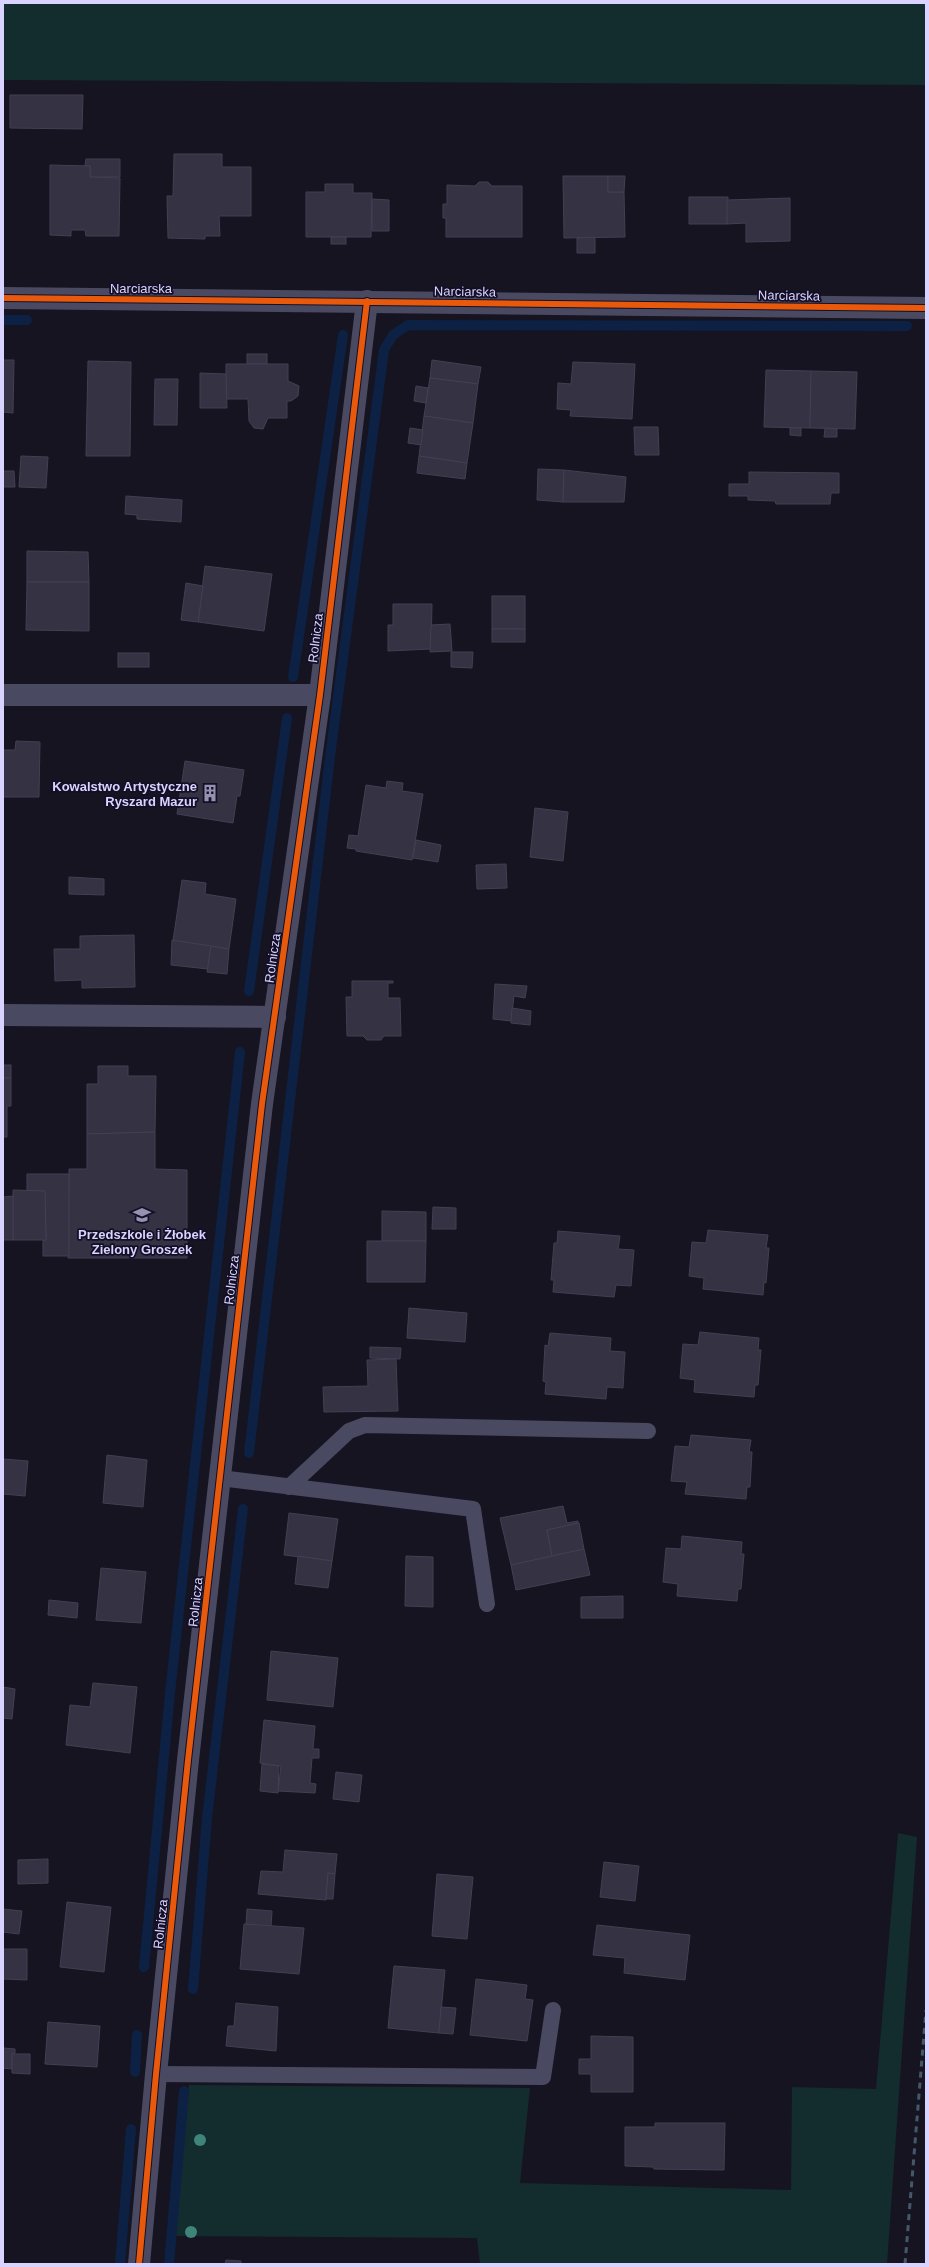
<svg xmlns="http://www.w3.org/2000/svg" width="929" height="2267" font-family="Helvetica,sans-serif">
  <rect width="100%" height="100%" fill="#161421"/>
  <g fill="#132c2d">
    <path d="M3,3H926V85L3,80Z"/>
    <path d="M898,1833L917,1837L887,2264H480L477,2238L174,2236L189,2085L530,2088L520,2183L791,2190L792,2087L876,2089Z"/>
  </g>
  <g fill="none" stroke-linecap="round" stroke-linejoin="round">
    <g stroke="#0d2144" stroke-width="10">
      <path d="M3,320H27"/>
      <path d="M293,677L343,335"/>
      <path d="M249,991L287,718"/>
      <path d="M249,1453L330,757L384,350L393,335L408,325L907,326"/>
      <path d="M144,1967L170,1693L240,1052"/>
      <path d="M193,1989L207,1818L243,1509"/>
      <path d="M135,2072L137,2035"/>
      <path d="M120,2264L131,2129"/>
      <path d="M169,2264L184,2091"/>
    </g>
  </g>
  <g fill="#343243" stroke="#433f54">
    <path d="M10,95H83L82,129L10,128Z"/>
    <path d="M174,154H222V167H251V216H219L220,236H205V239L168,238L167,196H173Z"/>
    <path d="M86,159H120V177H90V166H85Z"/>
    <path d="M50,165L90,166V177L120,178L119,236H86L85,230H71V236L50,235Z"/>
    <path d="M563,176H608V192H624L625,237L564,238Z"/>
    <path d="M608,176H625L624,192H608Z"/>
    <path d="M479,182H488L492,186H522V237H446V218H443V204H447V185L475,186Z"/>
    <path d="M325,184H353V193H372L371,237H306V192H325Z"/>
    <path d="M689,197H728L727,224H689Z"/>
    <path d="M790,198V241L746,242V223L727,224V200Z"/>
    <path d="M372,199L389,200V231H372Z"/>
    <rect x="331" y="237" width="15" height="7"/>
    <path d="M595,237V253H577V238Z"/>
    <rect x="247" y="354" width="20" height="10"/>
    <path d="M3,360H14L13,413L3,412Z"/>
    <path d="M432,360L481,367L478,384L430,378Z"/>
    <path d="M88,361L131,362L130,456H86Z"/>
    <path d="M573,362L635,364L632,419L570,416L571,410L557,409L558,383L571,384Z"/>
    <path d="M226,364H288V381L299,386L298,396L291,401H287V418H268L263,429L254,428L249,421L248,399H226Z"/>
    <path d="M766,370L811,371L810,428L764,427Z"/>
    <path d="M811,371L857,372L855,429L810,428Z"/>
    <path d="M200,373L226,374L227,408H200Z"/>
    <path d="M430,378L478,384L473,423L424,416Z"/>
    <path d="M155,379H178L177,425H154Z"/>
    <path d="M416,386L428,388L426,403L414,401Z"/>
    <path d="M424,416L473,423L467,463L419,456Z"/>
    <path d="M634,427H658L659,455H635Z"/>
    <path d="M410,428L423,430L421,445L408,443Z"/>
    <path d="M790,428H801V436L790,435Z"/>
    <path d="M825,428L837,429V437H824Z"/>
    <path d="M21,456L48,457L46,488L19,487Z"/>
    <path d="M419,456L467,463L465,479L417,473Z"/>
    <path d="M538,469L564,470L563,502L537,500Z"/>
    <path d="M564,470L626,477L624,502H563Z"/>
    <path d="M3,471H14L15,487H3Z"/>
    <path d="M749,472L839,473V493H831L830,504H776L775,501L748,500V496H729V484H749Z"/>
    <path d="M126,496L182,500L181,522L137,519V515L125,514Z"/>
    <path d="M27,551L88,552L89,582H27Z"/>
    <path d="M205,566L272,574L264,631L198,622Z"/>
    <path d="M27,582H89V631L26,630Z"/>
    <path d="M186,583L203,586L198,622L181,620Z"/>
    <rect x="492" y="596" width="33" height="33"/>
    <path d="M393,604H432L431,649L388,651V625H393Z"/>
    <path d="M450,624L452,651L430,652L431,625Z"/>
    <rect x="492" y="629" width="33" height="13"/>
    <path d="M451,652H473L472,668L451,667Z"/>
    <rect x="118" y="653" width="31" height="14"/>
    <path d="M16,741L40,742L39,797H3V750H15Z"/>
    <path d="M185,761L244,770L240,796H237L233,823L177,814Z"/>
    <path d="M387,781L403,783L402,791L423,794L412,860L356,851V849L347,848L349,835L358,836L366,785L386,788Z"/>
    <path d="M535,808L568,812L563,861L530,857Z"/>
    <path d="M416,840L441,845L438,862L413,858Z"/>
    <path d="M506,864L507,888L477,889L476,865Z"/>
    <path d="M69,877L104,879V895L69,894Z"/>
    <path d="M182,880L206,883L205,894L236,899L229,949L173,941Z"/>
    <path d="M134,935L135,987L82,988V980L55,981L54,949H80V936Z"/>
    <path d="M172,940L211,946L208,969L171,965Z"/>
    <path d="M211,946L229,949L227,974L207,972Z"/>
    <path d="M352,981H393V983H388V998H400L401,1036H384L381,1040H367L363,1036H347L346,997H352Z"/>
    <path d="M495,984L527,986L525,998L514,996L511,1021L493,1019Z"/>
    <path d="M512,1008L531,1011L530,1025L511,1023Z"/>
    <rect x="3" y="1065" width="8" height="13"/>
    <path d="M98,1066H128V1076H156L155,1132L87,1134V1084H98Z"/>
    <path d="M3,1078H11V1106H7V1137H3Z"/>
    <path d="M155,1132V1169L187,1170V1258H68L69,1169H87V1134Z"/>
    <path d="M27,1174H69V1256H43V1240H46L45,1191H27Z"/>
    <path d="M13,1190L45,1191L46,1240H13Z"/>
    <path d="M13,1196V1240H3V1197Z"/>
    <path d="M433,1207L456,1208V1229H432Z"/>
    <path d="M382,1211L426,1212V1241H382Z"/>
    <path d="M708,1230L768,1235L766,1248H769L766,1283L764,1282L763,1295L703,1289L704,1278L689,1276L692,1242L706,1243Z"/>
    <path d="M558,1231L620,1236L618,1249L634,1250L631,1286L616,1285L614,1297L553,1292L554,1280H551L554,1243H557Z"/>
    <path d="M367,1241H426L425,1282H367Z"/>
    <path d="M409,1308L467,1313L465,1342L407,1338Z"/>
    <path d="M700,1332L759,1338L758,1350H761L758,1385H755L754,1397L694,1392L695,1380L680,1378L683,1344L698,1345Z"/>
    <path d="M550,1333L611,1338L610,1351L625,1352L623,1388L607,1387L606,1399L545,1394L546,1382L543,1381L545,1345L548,1346Z"/>
    <path d="M370,1347L401,1348L400,1359L370,1358Z"/>
    <path d="M396,1359L398,1411L324,1412L323,1387L368,1386L367,1360Z"/>
    <path d="M691,1435L751,1440L749,1452H752L750,1487H747L746,1499L685,1494L687,1482L671,1481L675,1446L689,1447Z"/>
    <path d="M107,1455L147,1460L143,1507L103,1503Z"/>
    <path d="M3,1459L28,1461L25,1496L3,1494Z"/>
    <path d="M563,1506L567,1523L578,1521V1523L547,1530L552,1556L511,1565L500,1518Z"/>
    <path d="M289,1513L338,1519L332,1561L284,1555Z"/>
    <path d="M579,1523L584,1549L552,1556L547,1530Z"/>
    <path d="M682,1536L742,1542L741,1554H744L741,1589H738L737,1601L677,1596L678,1584L663,1582L666,1548L681,1549Z"/>
    <path d="M584,1549L590,1575L516,1590L511,1565Z"/>
    <path d="M298,1556L332,1561L328,1588L295,1584Z"/>
    <path d="M406,1556L433,1557V1607L405,1606Z"/>
    <path d="M101,1568L146,1572L141,1623L96,1620Z"/>
    <path d="M623,1596V1618H581V1597Z"/>
    <path d="M49,1600L78,1603L77,1618L48,1615Z"/>
    <path d="M271,1651L338,1658L333,1707L267,1700Z"/>
    <path d="M93,1683L137,1687L130,1753L66,1745L70,1705L90,1707Z"/>
    <path d="M3,1687L15,1689L12,1719L3,1718Z"/>
    <path d="M264,1720L315,1726L313,1749H319V1758H312L310,1783L316,1784L315,1793L278,1791L281,1766L260,1763Z"/>
    <path d="M262,1764L279,1766L278,1793L260,1791Z"/>
    <path d="M336,1772L362,1775L359,1802L333,1799Z"/>
    <path d="M285,1850L337,1854L335,1874L328,1873L326,1900L258,1894L261,1871L283,1872Z"/>
    <path d="M48,1859V1883L18,1884V1860Z"/>
    <path d="M604,1862L639,1866L635,1901L600,1897Z"/>
    <path d="M328,1873L335,1874L333,1899H326Z"/>
    <path d="M437,1874L473,1877L467,1939L432,1936Z"/>
    <path d="M67,1902L111,1907L104,1972L60,1967Z"/>
    <path d="M3,1909L22,1911L19,1934L3,1932Z"/>
    <path d="M247,1909L272,1911L271,1927L246,1924Z"/>
    <path d="M244,1924L304,1928L299,1974L240,1969Z"/>
    <path d="M597,1925L690,1935L685,1980L624,1973L625,1958L593,1955Z"/>
    <path d="M3,1949H27V1980L3,1979Z"/>
    <path d="M394,1966L445,1970L439,2033L388,2028Z"/>
    <path d="M476,1979L527,1985L525,1999L533,2000L527,2041L470,2035Z"/>
    <path d="M236,2003L278,2007L276,2051L226,2046L228,2026H234Z"/>
    <path d="M441,2007L456,2008L453,2034L439,2033Z"/>
    <path d="M48,2022L100,2026L97,2067L45,2064Z"/>
    <path d="M591,2036L633,2037V2092H591V2074H579V2059H591Z"/>
    <path d="M3,2048L15,2049V2053L12,2054V2069L3,2068Z"/>
    <path d="M12,2054H30V2074L12,2073Z"/>
    <path d="M655,2123H725L724,2170L654,2169L653,2167L625,2166V2127H655Z"/>
    <path d="M226,2260L241,2261V2264H225Z"/>
  </g>
  <g fill="none" stroke-linecap="round" stroke-linejoin="round">
    <g stroke="#4a4962" stroke-width="16">
      <path d="M220,1478L473,1509L487,1604"/>
      <path d="M289,1487L349,1431L365,1425L648,1431"/>
      <path d="M156,2074L543,2077L553,2010"/>
    </g>
    <g stroke="#4a4962" stroke-width="22">
      <path d="M3,298L926,308"/>
      <path d="M3,695H320"/>
      <path d="M3,1015L275,1017"/>
      <path d="M139,2264L156,2074L188,1760L262,1104L320,695L367,301"/>
    </g>
    <path stroke="#43596b" stroke-width="3" stroke-dasharray="6 5" stroke-linecap="butt" d="M905,2264L926,2010"/>
    <g stroke="#130f26" stroke-width="8">
      <g id="cycleway">
        <path d="M3,298L926,308"/>
        <path d="M139,2264L156,2074L188,1760L262,1104L320,695L367,301"/>
      </g>
    </g>
    <use href="#cycleway" stroke="#e8590c" stroke-width="6"/>
  </g>
  <g fill="#3e8478">
    <circle cx="200" cy="2140" r="6"/>
    <circle cx="191" cy="2232" r="6"/>
  </g>
  <defs>
    <g id="building-bare" transform="scale(1.38)"><path d="M-4-6H4V6H1V3H-1V6H-4ZM-2.5-4.3h1.7v1.8h-1.7ZM.8-4.3h1.7v1.8H.8ZM-2.5-1h1.7V.8h-1.7ZM.8-1h1.7V.8H.8Z" fill="#9591b1" stroke="#130f26" stroke-width="2.5" paint-order="stroke"/></g>
    <g id="school-bare" transform="scale(1.38)"><path d="M0-5L7-2L0 1L-7-2ZM-4 1L0 2.5L4 1V4Q0 6-4 4Z" fill="#9591b1" stroke="#130f26" stroke-width="2.5" paint-order="stroke"/></g>
  </defs>
  <g fill-rule="evenodd">
    <use href="#building-bare" x="210" y="793"/>
    <use href="#school-bare" x="142" y="1215"/>
  </g>
  <g text-anchor="middle" stroke-width="3.5" stroke-linejoin="round" paint-order="stroke">
    <g font-size="13" fill="#d9d4ff" stroke="#130f26">
      <text x="141" y="293">Narciarska</text>
      <text transform="translate(465 291) rotate(1)" y="5">Narciarska</text>
      <text transform="translate(789 295) rotate(1)" y="5">Narciarska</text>
      <text transform="translate(315 638) rotate(-83)" y="5">Rolnicza</text>
      <text transform="translate(272 958) rotate(-82)" y="5">Rolnicza</text>
      <text transform="translate(231 1280) rotate(-83)" y="5">Rolnicza</text>
      <text transform="translate(195 1602) rotate(-84)" y="5">Rolnicza</text>
      <text transform="translate(160 1924) rotate(-84)" y="5">Rolnicza</text>
    </g>
    <g font-size="13" font-weight="bold" fill="#d9d4ff" stroke="#130f26" text-anchor="end">
      <text x="197" y="791">Kowalstwo Artystyczne<tspan x="197" dy="15">Ryszard Mazur</tspan></text>
      <text x="142" y="1239" text-anchor="middle">Przedszkole i Żłobek<tspan x="142" dy="15">Zielony Groszek</tspan></text>
    </g>
  </g>
  <rect width="929" height="2267" fill="none" stroke="#d9d4ff" stroke-width="8"/>
</svg>
